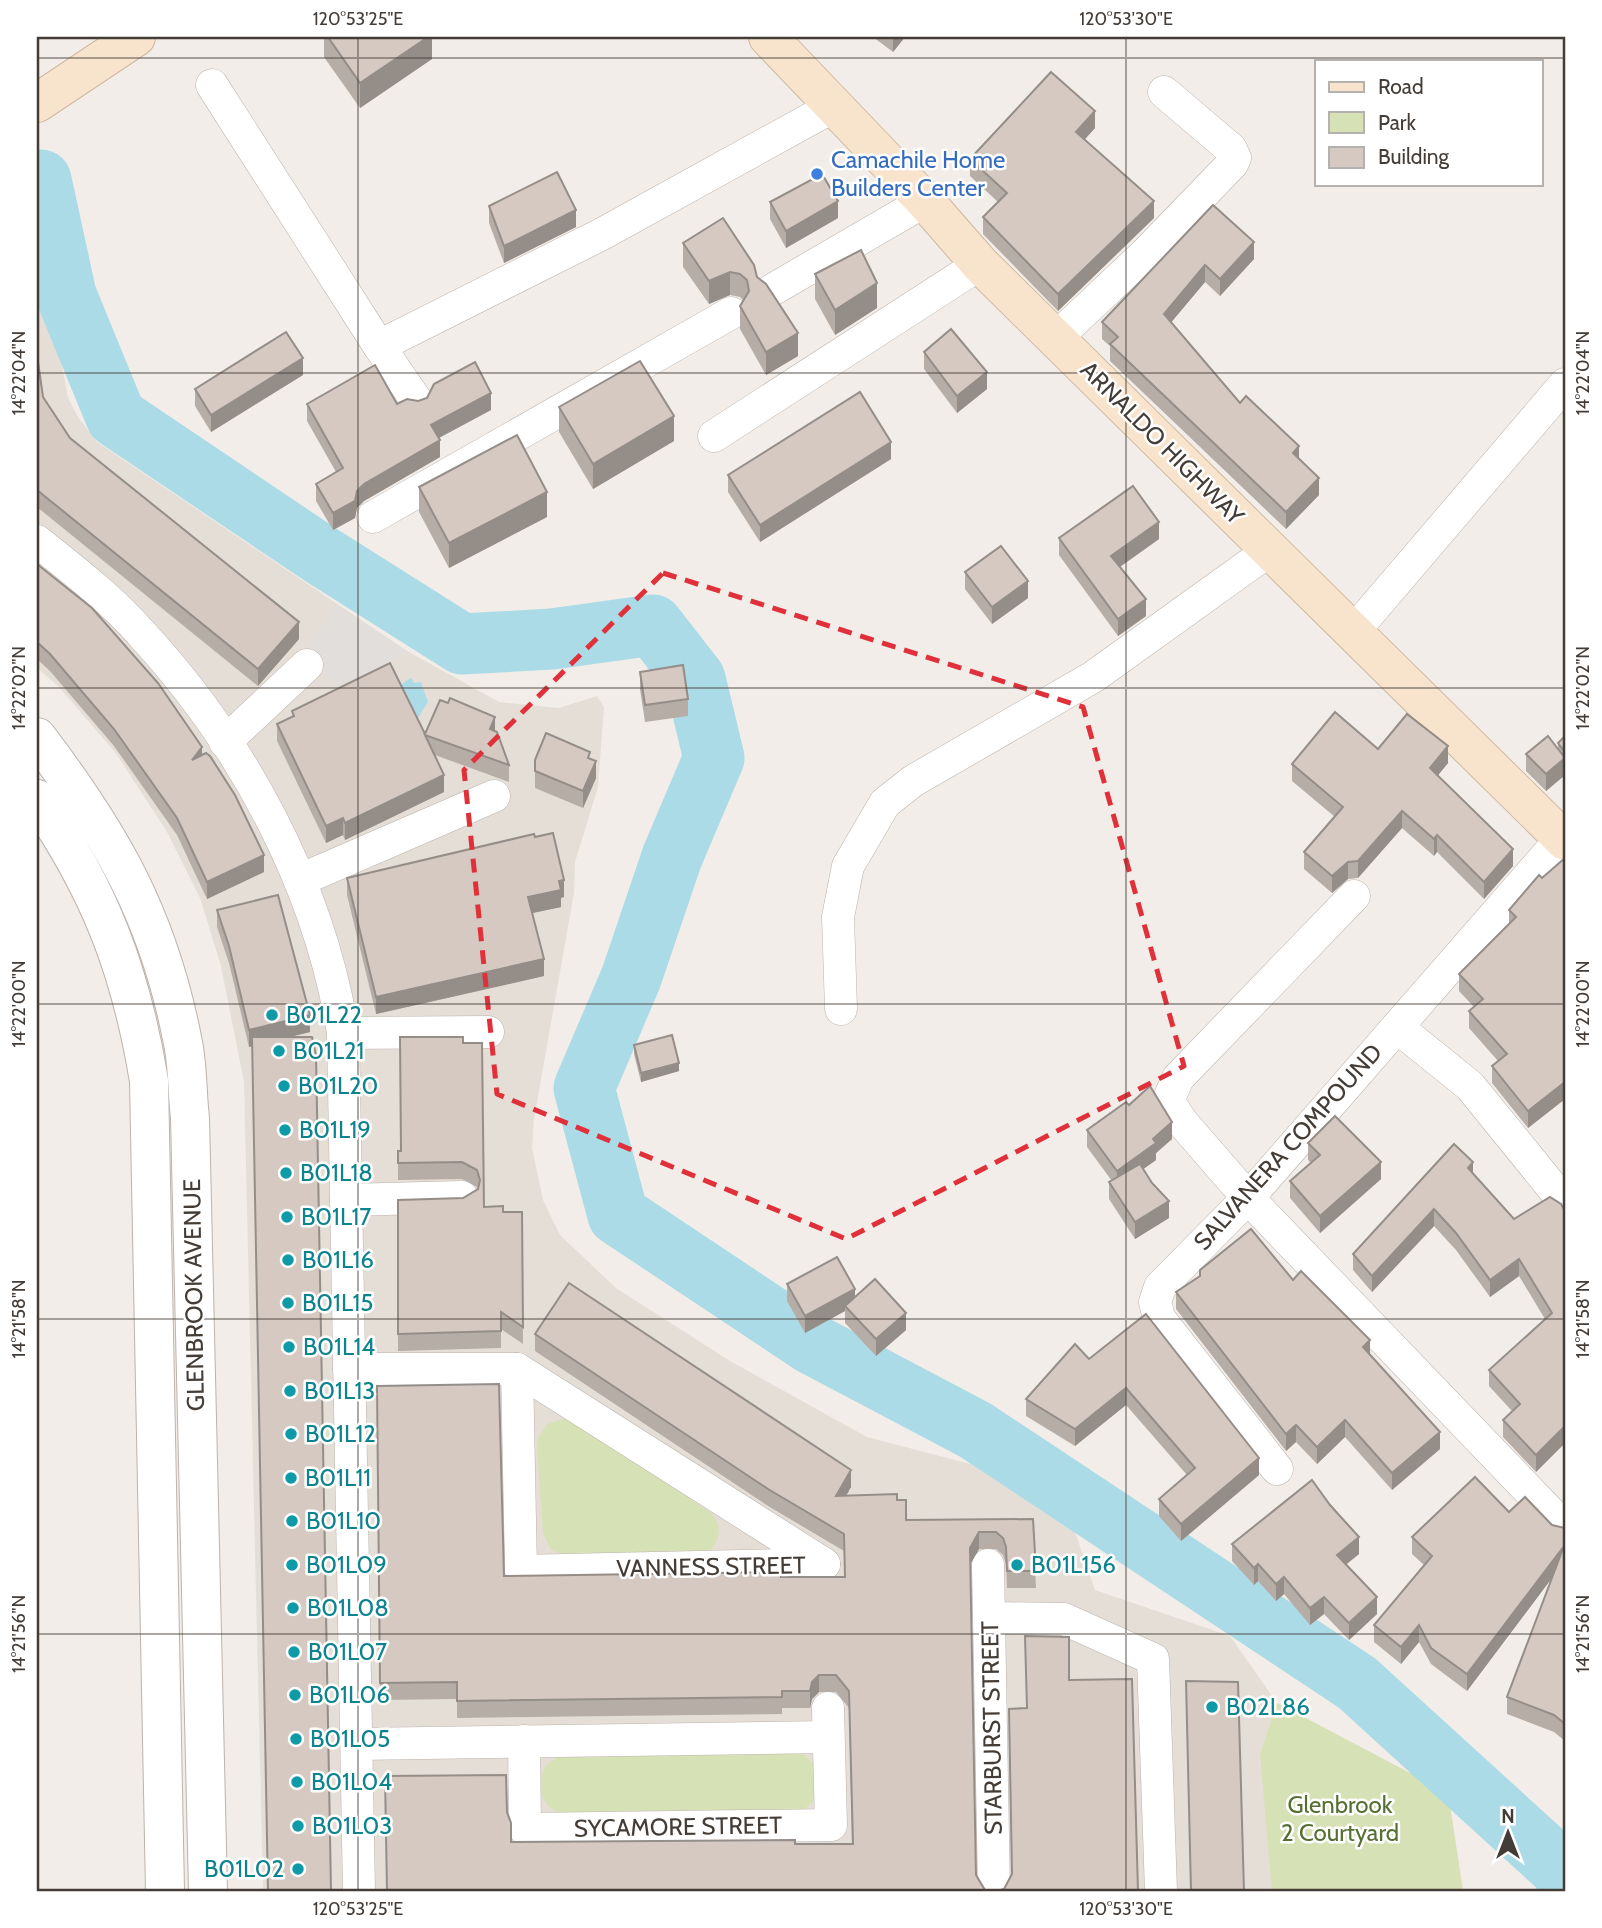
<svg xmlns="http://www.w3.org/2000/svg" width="1602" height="1928" font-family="Cabin,sans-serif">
  <rect width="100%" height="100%" fill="#f2ede8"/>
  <path fill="#e5ded7" d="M37,224L57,288L62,366L68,398L78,417L97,442L407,651L499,702L559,708L597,696L604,707L598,787L575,862L574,893L534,1119L532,1148L543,1200L560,1235L616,1288L730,1361L867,1437L978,1466L1053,1503L1066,1515L1075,1532L1095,1590L1230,1636L1277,1703L1448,1793L1463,1891H263L244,1082L221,966L200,898L167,832L115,752L59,687L37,668Z"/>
  <g fill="#d7e1b6">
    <path d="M563,1419L572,1421L710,1512C723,1525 721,1541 708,1552L566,1556L551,1550L543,1534L537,1447L538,1438L547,1424Z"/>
    <path d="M1277,1703L1448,1793L1463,1891H1272L1260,1754Z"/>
    <path d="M792,1751L803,1754L817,1767V1797L803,1811L564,1816C541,1807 535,1788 545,1766L563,1754Z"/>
  </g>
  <path fill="#e1dedc" d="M337,605L407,651L344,696L306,647Z"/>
  <path fill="#abdbe7" d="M411,678L414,683L421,682L428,702L416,721L397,687Z"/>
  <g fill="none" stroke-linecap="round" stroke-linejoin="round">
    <path stroke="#abdbe7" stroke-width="61" d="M41,180L66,295L116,417L321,555L462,644L552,639L653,625L695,679L714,758L672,857L631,978L584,1088L618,1215L812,1344L975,1430L1357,1683L1560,1868L1565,1877"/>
    <g stroke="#bcb3ac" stroke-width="33">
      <g id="minor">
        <path d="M212,85L379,346L602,234L834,106"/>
        <path d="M772,290L925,201"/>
        <path d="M1057,337L1145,254L1232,164L1235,158L1231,149L1164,92"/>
        <path d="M379,346L416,400"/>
        <path d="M714,436L980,264"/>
        <path d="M373,517L731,313"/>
        <path d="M37,541C72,569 110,598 140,632C242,742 319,884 343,1033L359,1891"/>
        <path d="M1354,631L1565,384"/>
        <path d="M225,742L307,665"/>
        <path d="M300,880L494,796"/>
        <path d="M1354,896L1178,1078L1168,1101L1182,1122L1248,1198L1565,1528"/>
        <path d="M841,1009L838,917L848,866L885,803L913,781L1093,677L1270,550"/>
        <path d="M1397,1027L1470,1086L1565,1203"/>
        <path d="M343,1033L488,1032"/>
        <path d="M346,1200L462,1197"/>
        <path d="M349,1369H517L824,1564"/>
        <path d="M517,1369L521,1571L824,1564"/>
        <path d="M1277,1469L1159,1318L1155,1302L1160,1287L1248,1198L1562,838"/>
        <path d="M988,1565L994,1891"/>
        <path d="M990,1618L1064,1619L1153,1659L1161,1891"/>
        <path d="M524,1741L525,1829L831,1825L828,1708"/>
        <path d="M357,1744L828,1737"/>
      </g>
    </g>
    <g stroke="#bcb3ac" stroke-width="40">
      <g id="tertiary">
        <path d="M37,737C113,837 159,918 183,1043C188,1067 187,1093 190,1118L208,1891"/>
        <path d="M37,799C100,890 131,971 149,1081L165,1891"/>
      </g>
    </g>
    <g stroke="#cfb89f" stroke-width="40">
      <g id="secondary">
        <path d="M768,37L925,201L980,264L1565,841"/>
        <path d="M37,103L136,37"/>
      </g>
    </g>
    <use href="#minor" stroke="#fff" stroke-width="32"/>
    <use href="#tertiary" stroke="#fff" stroke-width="38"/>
    <use href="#secondary" stroke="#f8e4cc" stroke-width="38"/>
  </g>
  <g fill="#b7ada7">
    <path d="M324,37H432V59L360,108L324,57Z"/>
    <path d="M873,37H905L893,52Z"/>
    <path d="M1095,128L1085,139L1154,218L1058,311L983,234V217L998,202L970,176V159Z"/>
    <path d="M770,202L838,218L786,248L770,219Z"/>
    <path d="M1213,205L1254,259L1220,296L1205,282L1171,322L1240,403L1299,459L1319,495L1286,529L1110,361V346L1102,339V322Z"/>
    <path d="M489,206L576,227L504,263L489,223Z"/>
    <path d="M683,243L757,277L798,356L766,375L740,329V306L743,300L740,297L730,295L709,304L683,267Z"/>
    <path d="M815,274L877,308L835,335L815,299Z"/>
    <path d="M924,352L987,389L957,413L924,369Z"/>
    <path d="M37,355L43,397L70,438L299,639L258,686L37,507Z"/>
    <path d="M303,375L211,432L195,406V389Z"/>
    <path d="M418,401L491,410L439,438L440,457L364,501L357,508L355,518L333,530L316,501V484L336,472L307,421V404H397Z"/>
    <path d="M559,407L674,441L593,489L559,432Z"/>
    <path d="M891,459L760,542L728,492V475Z"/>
    <path d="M419,487L547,517L449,568L419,512Z"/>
    <path d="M1059,538L1159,539L1120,567L1146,616L1118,636L1059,555Z"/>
    <path d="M37,564L202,755L264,872L207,899L177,835L114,746L50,671L37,659Z"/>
    <path d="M965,572L1028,598L992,624L965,589Z"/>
    <path d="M640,672L688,699V716L645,722L640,689Z"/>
    <path d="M292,711L425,734L495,731L509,765V782L435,755L444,792L345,840L343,835L326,843L277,741V724L292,717Z"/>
    <path d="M1565,736V775L1546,791L1526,771V754L1558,747V743Z"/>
    <path d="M1378,749L1448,763L1438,775L1513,866L1484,899L1437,852L1434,856L1402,828L1358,878L1348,879L1332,893L1304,869V852L1335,817L1292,781V764Z"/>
    <path d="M590,759L596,778L583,808L535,788V760Z"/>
    <path d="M1565,858V1099L1528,1128L1492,1083V1066L1498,1061L1469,1028V1011L1474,1007L1459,991V974L1509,924V910L1542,878Z"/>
    <path d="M347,878L564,897L561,898V907L532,913L544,976L376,1014L347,895Z"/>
    <path d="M217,910L310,1032L249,1047L229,963L217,927Z"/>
    <path d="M463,1037L484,1207L503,1212H522L523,1344L501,1329V1348L398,1351V1200L463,1198L478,1189L477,1187L462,1179L398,1180V1151H401Z"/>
    <path d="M634,1045L679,1071L641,1082L634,1054Z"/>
    <path d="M1129,1105L1172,1139L1156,1153V1160L1143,1169L1169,1218L1135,1239L1109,1199V1182L1112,1181L1087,1147V1130Z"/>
    <path d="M1308,1143L1381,1179L1320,1233L1290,1198V1181L1311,1163L1308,1160Z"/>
    <path d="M1473,1174L1514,1219L1565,1211V1443L1536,1472L1503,1437V1420L1512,1411L1489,1386V1370L1545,1319L1519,1276L1490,1297L1456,1250L1434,1226L1372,1292L1353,1270V1254Z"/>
    <path d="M1293,1280L1370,1354L1440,1449L1392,1490L1345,1437L1317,1464L1296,1442L1286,1451L1176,1309V1292Z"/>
    <path d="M787,1284L855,1297L906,1330L876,1356L845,1323V1311L805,1333L787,1301Z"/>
    <path d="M535,1334L851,1487L846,1496L897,1500L906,1520L1033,1519L1036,1588H1007L1006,1564L1003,1555L996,1549H979L970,1564L976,1875L387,1891L507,1812L511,1842L852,1844L849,1708L836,1692H819L812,1699L810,1708H782V1714L457,1718V1699L380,1700L377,1386L504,1576L845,1577L844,1551L768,1506L535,1351Z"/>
    <path d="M1089,1359L1259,1475L1181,1541L1159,1516V1499L1187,1475L1126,1405L1075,1446L1026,1416V1399Z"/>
    <path d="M1509,1512L1565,1528V1741L1554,1732L1507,1714V1697L1551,1579L1467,1691L1431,1664L1419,1642L1401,1664L1374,1642V1625L1424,1565L1412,1554V1537Z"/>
    <path d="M1232,1544L1359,1554L1346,1564L1377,1614L1349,1640L1324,1614L1310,1625L1284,1594L1276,1601L1258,1581L1254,1585L1232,1561Z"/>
  </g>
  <g fill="#958d88">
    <path d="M428,37H432V59L360,108V83Z"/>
    <path d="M893,37H905L893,52Z"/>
    <path d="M1095,111V128L1076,149V132Z"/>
    <path d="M838,201V218L786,248V231Z"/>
    <path d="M1154,201V218L1058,311V294Z"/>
    <path d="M576,210V227L504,263V246Z"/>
    <path d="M1254,242V259L1220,296V279Z"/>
    <path d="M1205,265V282L1164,331V314Z"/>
    <path d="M730,272V295L709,304V281Z"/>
    <path d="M877,283V308L835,335V310Z"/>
    <path d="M798,333V356L766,375V352Z"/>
    <path d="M303,358V375L211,432V415Z"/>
    <path d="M987,372V389L957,413V396Z"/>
    <path d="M491,393V410L431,442V425Z"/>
    <path d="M674,416V441L593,489V464Z"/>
    <path d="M440,440V457L364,501L357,508L355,518L333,530V513L364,484Z"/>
    <path d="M891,442V459L760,542V525Z"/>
    <path d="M1299,446V463L1293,453Z"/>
    <path d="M1319,478V495L1286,529V512Z"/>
    <path d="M547,492V517L449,568V543Z"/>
    <path d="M1159,522V539L1111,573V556Z"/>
    <path d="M1028,581V598L992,624V607Z"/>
    <path d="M1146,599V616L1118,636V619Z"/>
    <path d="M299,622V639L258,686V669Z"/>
    <path d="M495,717V734L490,729Z"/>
    <path d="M1448,746V763L1430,785V768Z"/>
    <path d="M202,747V764L192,760Z"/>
    <path d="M1565,758V775L1546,791V774Z"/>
    <path d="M596,761V778L583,808V791Z"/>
    <path d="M444,775V792L345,840V823Z"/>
    <path d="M1402,811V828L1358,878V861Z"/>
    <path d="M343,818V835L326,843V826Z"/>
    <path d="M1437,835V852L1434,856V839Z"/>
    <path d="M1513,849V866L1484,899V882Z"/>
    <path d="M264,855V872L207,899V882Z"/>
    <path d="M1348,862V879L1332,893V876Z"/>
    <path d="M564,880V897L561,898V907L528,914V897Z"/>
    <path d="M544,959V976L376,1014V997Z"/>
    <path d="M310,1015V1032L249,1047V1030Z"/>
    <path d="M679,1063V1071L641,1082V1073Z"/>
    <path d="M1565,1082V1099L1528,1128V1111Z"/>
    <path d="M1172,1122V1139L1156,1153V1160L1117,1188V1171Z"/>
    <path d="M1381,1162V1179L1320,1233V1216Z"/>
    <path d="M1473,1162V1179L1468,1168Z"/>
    <path d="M1169,1201V1218L1135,1239V1222Z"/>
    <path d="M1434,1209V1226L1372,1292V1276Z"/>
    <path d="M1519,1259V1276L1490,1297V1280Z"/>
    <path d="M855,1289V1306H845V1311L805,1333V1316Z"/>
    <path d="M906,1313V1330L876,1356V1339Z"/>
    <path d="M1370,1340V1357L1363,1347Z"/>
    <path d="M1126,1388V1405L1075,1446V1429Z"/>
    <path d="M1345,1420V1437L1317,1464V1447Z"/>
    <path d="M1296,1425V1442L1286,1451V1434Z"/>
    <path d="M1565,1426V1443L1536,1472V1455Z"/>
    <path d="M1440,1432V1449L1392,1490V1473Z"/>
    <path d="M1259,1458V1475L1181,1541V1524Z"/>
    <path d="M851,1470V1487L836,1513V1496Z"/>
    <path d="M979,1532V1549L970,1565V1548Z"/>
    <path d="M1359,1537V1554L1337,1572V1555Z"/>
    <path d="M1564,1546V1562L1467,1691V1674Z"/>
    <path d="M1258,1564V1581L1254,1585V1568Z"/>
    <path d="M1284,1577V1594L1276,1601V1584Z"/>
    <path d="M1324,1597V1614L1310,1625V1608Z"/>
    <path d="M1377,1597V1614L1349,1640V1623Z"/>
    <path d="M1419,1625V1642L1401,1664V1647Z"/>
    <path d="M819,1675V1692L812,1699L810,1708V1691L812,1682Z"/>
  </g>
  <g fill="#d5c9c2" stroke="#958d88" stroke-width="2">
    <path d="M328,37H428L360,83Z"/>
    <path d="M1051,72L1095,111L1076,132L1154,201L1058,294L983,217L1007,193L970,159Z"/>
    <path d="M557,172L576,210L504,246L489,206Z"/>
    <path d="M822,174L838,201L786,231L770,202Z"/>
    <path d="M1213,205L1254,242L1220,279L1205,265L1164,314L1240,403L1246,396L1299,446L1293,453L1319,478L1286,512L1110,344L1118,337L1102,322Z"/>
    <path d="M723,218L754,265L757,277L766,284L798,333L766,352L740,306L749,291L747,280L740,274L730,272L709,281L683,243Z"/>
    <path d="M861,250L877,283L835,310L815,274Z"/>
    <path d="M951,329L987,372L957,396L924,352Z"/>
    <path d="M286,332L303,358L211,415L195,389Z"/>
    <path d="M37,355L43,397L70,438L299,622L258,669L37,490Z"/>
    <path d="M640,361L674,416L593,464L559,407Z"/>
    <path d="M475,362L491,393L431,425L440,440L364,484L357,491L355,501L333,513L316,484L343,468L307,404L375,365L397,404L407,399L418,401L427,398L434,384Z"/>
    <path d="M860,392L891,442L760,525L728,475Z"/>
    <path d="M517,435L547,492L449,543L419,487Z"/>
    <path d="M1133,486L1159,522L1111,556L1146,599L1118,619L1059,538Z"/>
    <path d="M1001,546L1028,581L992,607L965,572Z"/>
    <path d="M37,564L92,608L158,683L202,747L192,760L206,753L210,756L235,795L264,855L207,882L177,818L114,729L50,654L37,642Z"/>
    <path d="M390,663L425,734L440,700L448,703L450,698L495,717L490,729L497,732L509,765L425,735L444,775L345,823L343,818L326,826L277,724L294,716L292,711Z"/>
    <path d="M683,665L688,699L645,705L640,672Z"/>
    <path d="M1335,712L1378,749L1407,714L1448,746L1430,768L1513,849L1484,882L1437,835L1434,839L1402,811L1358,861L1348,862L1332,876L1304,852L1343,807L1292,764Z"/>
    <path d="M546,733L590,752L588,758L596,761L583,791L535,771V760Z"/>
    <path d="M1548,736L1565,758L1546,774L1526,754Z"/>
    <path d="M1565,736V752L1558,743Z"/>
    <path d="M553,833L564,880L559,881L561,890L528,897L544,959L376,997L347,878L534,834L535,837Z"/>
    <path d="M1565,858V1082L1528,1111L1492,1066L1507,1054L1469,1011L1483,999L1459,974L1516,917L1509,910L1539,875L1542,878Z"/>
    <path d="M278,895L310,1015L249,1030L229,946L217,910Z"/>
    <path d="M672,1035L679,1063L641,1073L634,1045Z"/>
    <path d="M252,1037H312L316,1055L331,1891H268Z"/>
    <path d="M400,1037H463V1043H482L484,1207L503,1206V1212H522L523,1327L501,1312V1331L398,1334V1200L463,1198L478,1189L480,1180L477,1170L462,1162L398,1163V1151H401Z"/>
    <path d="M1150,1086L1172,1122L1153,1139L1156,1143L1117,1171L1087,1130L1126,1102L1129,1105Z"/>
    <path d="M1335,1116L1381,1162L1320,1216L1290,1181L1320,1155L1308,1143Z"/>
    <path d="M1454,1144L1473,1162L1468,1168L1514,1219L1550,1197L1561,1204L1565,1211V1426L1536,1455L1503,1420L1520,1404L1489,1370L1552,1313L1519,1259L1490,1280L1456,1233L1434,1209L1372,1276L1353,1254Z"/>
    <path d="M1140,1164L1152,1183L1169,1201L1135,1222L1109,1182Z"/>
    <path d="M1251,1229L1293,1280L1301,1271L1370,1340L1363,1347L1440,1432L1392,1473L1345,1420L1317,1447L1296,1425L1286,1434L1176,1292L1200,1276V1270Z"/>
    <path d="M837,1257L855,1289L805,1316L787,1284Z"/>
    <path d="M875,1279L906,1313L876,1339L845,1306Z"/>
    <path d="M569,1283L851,1470L836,1496L897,1494V1500H906V1520L1033,1519L1036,1571H1007L1006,1547L1003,1538L996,1532H979L970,1548L976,1875L985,1890L990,1891H387L385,1776L506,1775L507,1812L511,1823V1842L795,1840V1844H853L849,1691L836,1675H819L812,1682L810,1691H782V1697L457,1701V1682L380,1683L377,1386L499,1384L504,1576L781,1572V1577H845L844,1534L768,1489L535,1334Z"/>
    <path d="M1146,1314L1259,1458L1181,1524L1159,1499L1195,1468L1126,1388L1075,1429L1026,1399L1075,1344L1089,1359Z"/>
    <path d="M1475,1477L1509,1512L1525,1497L1552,1525L1565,1528V1724L1554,1715L1507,1697L1564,1546L1467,1674L1431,1648L1419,1625L1401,1647L1374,1625L1432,1556L1412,1537Z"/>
    <path d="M1312,1480L1330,1505L1359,1537L1337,1555L1377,1597L1349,1623L1324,1597L1310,1608L1284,1577L1276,1584L1258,1564L1254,1568L1232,1544Z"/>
    <path d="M1025,1636L1069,1637V1680L1132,1679L1138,1891H997L1004,1889L1012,1874L1009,1709L1027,1708Z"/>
    <path d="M1186,1681L1238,1682L1244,1891H1191Z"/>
  </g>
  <path fill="none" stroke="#e0313b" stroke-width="5" stroke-dasharray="14 9" stroke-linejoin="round" d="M663,573L1083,707L1184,1066L846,1239L497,1094L464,770Z"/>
  <path fill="none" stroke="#443d37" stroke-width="2" stroke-opacity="0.45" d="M358,37V1891M1126,37V1891M37,58H1565M37,373H1565M37,688H1565M37,1004H1565M37,1319H1565M37,1634H1565"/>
  <circle fill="#3f7fe0" stroke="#fff" stroke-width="2.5" cx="817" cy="174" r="7"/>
  <g fill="#0f9aa8" stroke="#fff" stroke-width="2.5">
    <circle cx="272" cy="1015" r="7"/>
    <circle cx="279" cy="1051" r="7"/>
    <circle cx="284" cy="1086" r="7"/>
    <circle cx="285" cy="1130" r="7"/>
    <circle cx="286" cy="1173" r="7"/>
    <circle cx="287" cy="1217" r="7"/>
    <circle cx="288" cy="1260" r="7"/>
    <circle cx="288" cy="1303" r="7"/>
    <circle cx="289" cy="1347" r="7"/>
    <circle cx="290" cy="1391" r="7"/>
    <circle cx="291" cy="1434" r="7"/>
    <circle cx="291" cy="1478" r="7"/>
    <circle cx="292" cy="1521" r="7"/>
    <circle cx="292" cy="1565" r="7"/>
    <circle cx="1017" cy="1565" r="7"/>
    <circle cx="293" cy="1608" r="7"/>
    <circle cx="294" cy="1652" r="7"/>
    <circle cx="295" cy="1695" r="7"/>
    <circle cx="1212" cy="1707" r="7"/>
    <circle cx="296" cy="1739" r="7"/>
    <circle cx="297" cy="1782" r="7"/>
    <circle cx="298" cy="1826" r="7"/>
    <circle cx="298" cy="1869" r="7"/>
  </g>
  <g text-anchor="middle" stroke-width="5" stroke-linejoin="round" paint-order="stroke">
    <g font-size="24" fill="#366cbe" stroke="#fff" text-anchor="start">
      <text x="831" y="168">Camachile Home<tspan x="831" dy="28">Builders Center</tspan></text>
    </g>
    <g font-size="24" fill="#443d37" stroke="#fff">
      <text transform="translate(1162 443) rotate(45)" y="8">ARNALDO HIGHWAY</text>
      <text transform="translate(1288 1147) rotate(-48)" y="8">SALVANERA COMPOUND</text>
      <text transform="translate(194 1295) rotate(-91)" y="8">GLENBROOK AVENUE</text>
      <text transform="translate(711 1567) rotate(-1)" y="8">VANNESS STREET</text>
      <text transform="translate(992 1728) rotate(-91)" y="8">STARBURST STREET</text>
      <text transform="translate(678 1827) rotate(-1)" y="8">SYCAMORE STREET</text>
    </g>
    <g font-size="24" fill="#0d838f" stroke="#fff" text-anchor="start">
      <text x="286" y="1023">B01L22</text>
      <text x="293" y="1059">B01L21</text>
      <text x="298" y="1094">B01L20</text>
      <text x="299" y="1138">B01L19</text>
      <text x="300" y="1181">B01L18</text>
      <text x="301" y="1225">B01L17</text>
      <text x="302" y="1268">B01L16</text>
      <text x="302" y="1311">B01L15</text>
      <text x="303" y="1355">B01L14</text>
      <text x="304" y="1399">B01L13</text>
      <text x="305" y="1442">B01L12</text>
      <text x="305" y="1486">B01L11</text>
      <text x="306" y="1529">B01L10</text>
      <text x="306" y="1573">B01L09</text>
      <text x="1031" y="1573">B01L156</text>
      <text x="307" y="1616">B01L08</text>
      <text x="308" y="1660">B01L07</text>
      <text x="309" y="1703">B01L06</text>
      <text x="1226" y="1715">B02L86</text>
      <text x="310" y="1747">B01L05</text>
      <text x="311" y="1790">B01L04</text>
      <text x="312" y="1834">B01L03</text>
      <text x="284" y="1877" text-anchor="end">B01L02</text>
    </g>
    <g font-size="24" fill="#566f32" stroke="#fff">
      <text x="1340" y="1813">Glenbrook<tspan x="1340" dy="28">2 Courtyard</tspan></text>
    </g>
  </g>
  <rect width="1602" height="1928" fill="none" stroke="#ffffff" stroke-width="77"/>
  <rect x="1315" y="60" width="228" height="126" fill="#ffffff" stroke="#b4b1af" stroke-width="2"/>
  <rect x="1329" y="82" width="35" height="10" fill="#f8e4cc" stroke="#b4b1af" stroke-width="2"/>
  <text x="1378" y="94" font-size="21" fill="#443d37">Road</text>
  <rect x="1329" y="112" width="35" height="21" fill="#d7e1b6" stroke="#b4b1af" stroke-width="2"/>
  <text x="1378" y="130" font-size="21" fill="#443d37">Park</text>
  <rect x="1329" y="147" width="35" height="21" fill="#d5c9c2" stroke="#b4b1af" stroke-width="2"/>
  <text x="1378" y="164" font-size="21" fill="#443d37">Building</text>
  <g transform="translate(1508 1833)" stroke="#ffffff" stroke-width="5" paint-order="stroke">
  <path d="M0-5L12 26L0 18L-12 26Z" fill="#443d37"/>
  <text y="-10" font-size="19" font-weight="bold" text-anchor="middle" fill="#443d37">N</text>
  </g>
  <rect x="38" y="38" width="1526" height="1852" fill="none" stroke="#443d37" stroke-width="2.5"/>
  <g font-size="18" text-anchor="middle" fill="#443d37">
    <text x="358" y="25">120°53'25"E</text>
    <text x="1126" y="25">120°53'30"E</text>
    <text transform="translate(19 373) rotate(-90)" y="6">14°22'04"N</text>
    <text transform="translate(1583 373) rotate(-90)" y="6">14°22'04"N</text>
    <text transform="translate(19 688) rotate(-90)" y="6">14°22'02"N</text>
    <text transform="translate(1583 688) rotate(-90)" y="6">14°22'02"N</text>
    <text transform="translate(19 1004) rotate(-90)" y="6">14°22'00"N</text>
    <text transform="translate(1583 1004) rotate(-90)" y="6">14°22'00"N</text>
    <text transform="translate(19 1319) rotate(-90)" y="6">14°21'58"N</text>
    <text transform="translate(1583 1319) rotate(-90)" y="6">14°21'58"N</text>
    <text transform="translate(19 1634) rotate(-90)" y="6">14°21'56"N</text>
    <text transform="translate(1583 1634) rotate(-90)" y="6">14°21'56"N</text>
    <text x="358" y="1915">120°53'25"E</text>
    <text x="1126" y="1915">120°53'30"E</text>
  </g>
</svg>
